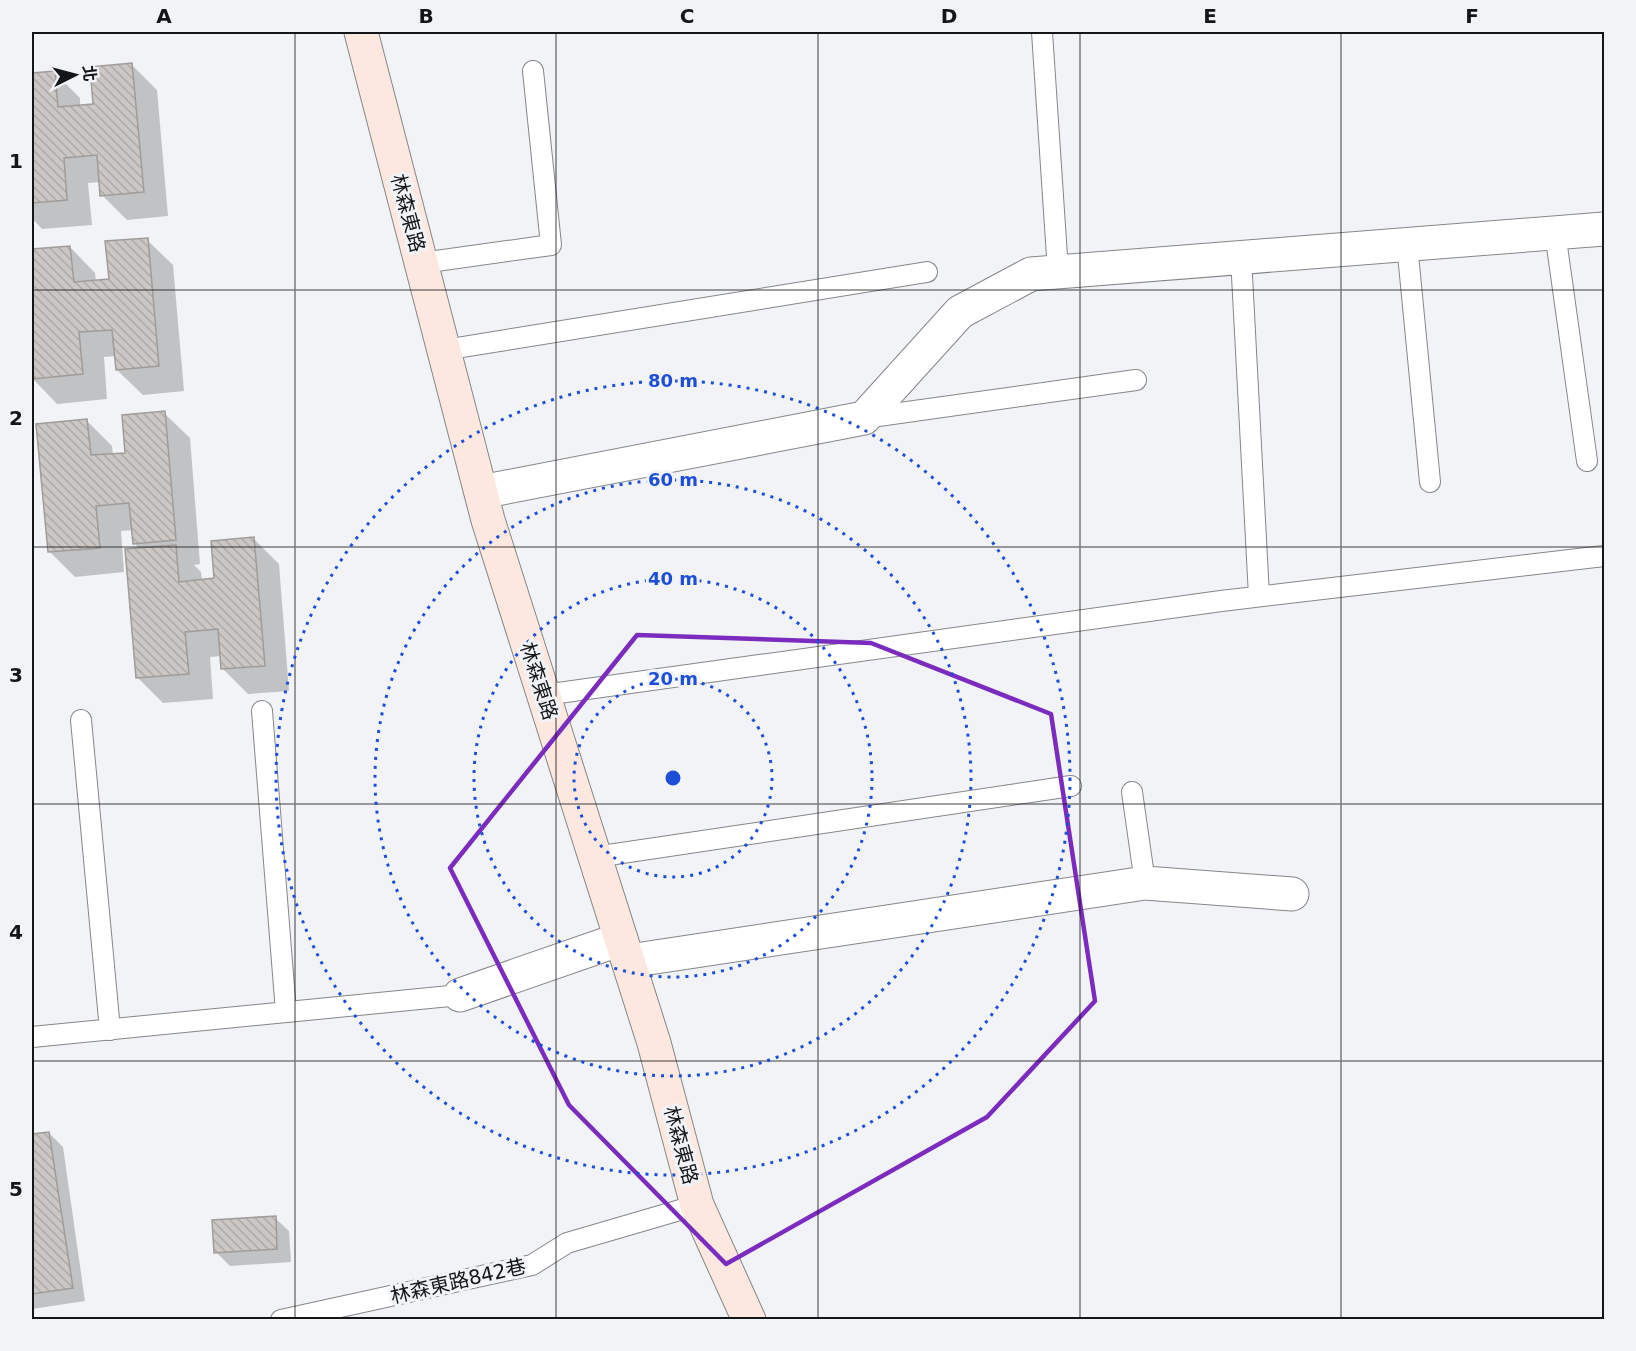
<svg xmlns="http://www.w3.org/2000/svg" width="1636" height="1351" font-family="'DejaVu Sans','Noto Sans TC',sans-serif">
  <defs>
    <pattern id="building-back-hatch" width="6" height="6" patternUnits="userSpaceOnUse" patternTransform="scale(1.5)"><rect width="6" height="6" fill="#cac7c5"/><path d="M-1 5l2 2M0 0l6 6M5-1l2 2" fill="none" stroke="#adaaa8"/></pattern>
  </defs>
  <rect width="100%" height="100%" fill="#f2f3f6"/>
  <g fill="#0003">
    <path d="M132,65L157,90L168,216L127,220L102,195L101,182L88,183L92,225L42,229L32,218V74L54,72L80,98V107L95,105Z"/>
    <path d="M147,240L173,265L184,391L143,395L117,370L116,356L104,357L107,399L57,404L32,378V250L70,247L95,273L96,282L110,280Z"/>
    <path d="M164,413L190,438L200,564L194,565L201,572L202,581L216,580L254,539L279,564L289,691L248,694L223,669L222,656L210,657L213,699L163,703L138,678L141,550L134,543L133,530L121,531L124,572L75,577L49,551L87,421L112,446L113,455L127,454Z"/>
    <path d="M49,1133L63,1147L85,1301L32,1309V1136Z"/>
    <path d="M275,1218L289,1231L291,1262L230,1266L216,1252Z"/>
  </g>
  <g fill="url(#building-back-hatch)" stroke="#9f9c99" stroke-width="1.5">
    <path d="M132,63L144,192L100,196L97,155L64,158L67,200L32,203V73L55,71L58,107L93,104L90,67Z"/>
    <path d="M148,238L159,366L116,370L112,330L79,332L83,374L32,379V249L70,246L74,282L109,279L105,241Z"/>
    <path d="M165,411L176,540L133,544L129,503L96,506L100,548L48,552L36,424L87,419L91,455L125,453L122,415Z"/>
    <path d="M254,537L265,666L221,669L218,629L185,632L189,674L136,678L125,549L176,545L179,582L214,578L211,541Z"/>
    <path d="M49,1132L73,1288L32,1294V1134Z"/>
    <path d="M276,1216L277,1249L214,1253L212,1220Z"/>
  </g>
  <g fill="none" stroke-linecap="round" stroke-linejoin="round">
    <g stroke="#858689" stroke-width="22">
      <g id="service">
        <path d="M1042,32L1058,271"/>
        <path d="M1555,232L1587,461"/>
        <path d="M1407,244L1430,482"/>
        <path d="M1241,257L1259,596"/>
        <path d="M422,263L551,245L533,71"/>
        <path d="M444,350L927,272"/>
        <path d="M864,418L1136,380"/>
        <path d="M544,695L1221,601L1604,556"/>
        <path d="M262,711L286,1012"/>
        <path d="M81,720L110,1030"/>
        <path d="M1132,792L1145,883"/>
        <path d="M595,857L1071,786"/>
        <path d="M32,1037L460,995"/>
        <path d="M281,1320L532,1265L567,1243L697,1205"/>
      </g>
    </g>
    <g stroke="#858689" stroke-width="35">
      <g id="minor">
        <path d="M481,492L864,418L960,312L1031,274L1604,229"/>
        <path d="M629,961L1145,883L1292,894"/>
        <path d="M460,995L621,939"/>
      </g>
    </g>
    <g stroke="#858689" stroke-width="35">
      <path id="secondary" d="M361,32L488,520L654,1043L697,1205L749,1320"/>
    </g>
    <use href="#service" stroke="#fff" stroke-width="20"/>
    <use href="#minor" stroke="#fff" stroke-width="33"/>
    <use href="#secondary" stroke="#fce8df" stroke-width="33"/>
  </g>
  <path fill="none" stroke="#7b2cbf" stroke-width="4.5" stroke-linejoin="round" d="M637,635L871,643L1051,714L1095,1001L987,1117L726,1264L569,1105L450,868Z"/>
  <path fill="none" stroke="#141516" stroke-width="1.5" stroke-opacity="0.55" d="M295,32V1320M556,32V1320M818,32V1320M1080,32V1320M1341,32V1320M32,290H1604M32,547H1604M32,804H1604M32,1061H1604"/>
  <g fill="none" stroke="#1d4ed8" stroke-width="3" stroke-dasharray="3 6">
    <circle cx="673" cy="778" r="99"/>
    <circle cx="673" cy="778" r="199"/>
    <circle cx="673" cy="778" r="298"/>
    <circle cx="673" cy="778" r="397"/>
  </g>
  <g text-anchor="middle" stroke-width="6" stroke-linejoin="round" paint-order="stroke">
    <g font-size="20" fill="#141516" stroke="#f2f3f6">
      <text transform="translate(408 213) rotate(75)" y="7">林森東路</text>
      <text transform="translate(539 681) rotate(72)" y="7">林森東路</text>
      <text transform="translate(681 1145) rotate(75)" y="7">林森東路</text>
      <text transform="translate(458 1281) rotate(-13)" y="7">林森東路842巷</text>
    </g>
  </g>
  <circle cx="673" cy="778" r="9" fill="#1d4ed8" stroke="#f2f3f6" stroke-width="3"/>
  <g font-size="18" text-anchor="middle" font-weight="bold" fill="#1d4ed8" stroke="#f2f3f6" stroke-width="6" stroke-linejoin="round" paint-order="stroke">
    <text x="673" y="387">80 m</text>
    <text x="673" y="486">60 m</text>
    <text x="673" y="585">40 m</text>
    <text x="673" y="685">20 m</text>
  </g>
  <rect width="1636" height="1351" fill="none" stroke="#f2f3f6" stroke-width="66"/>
  <g transform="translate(75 75) rotate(84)" stroke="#f2f3f6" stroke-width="4.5" paint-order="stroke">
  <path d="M0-4.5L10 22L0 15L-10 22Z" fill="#141516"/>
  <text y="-9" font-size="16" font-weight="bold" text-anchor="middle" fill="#141516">北</text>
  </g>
  <rect x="33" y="33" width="1570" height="1285" fill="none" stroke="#141516" stroke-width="2"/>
  <g font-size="20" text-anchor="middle" font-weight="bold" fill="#141516">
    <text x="164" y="23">A</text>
    <text x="426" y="23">B</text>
    <text x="687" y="23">C</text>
    <text x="949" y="23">D</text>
    <text x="1210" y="23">E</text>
    <text x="1472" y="23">F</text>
    <text x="16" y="168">1</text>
    <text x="16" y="425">2</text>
    <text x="16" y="682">3</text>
    <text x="16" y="939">4</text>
    <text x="16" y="1196">5</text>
  </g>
</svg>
